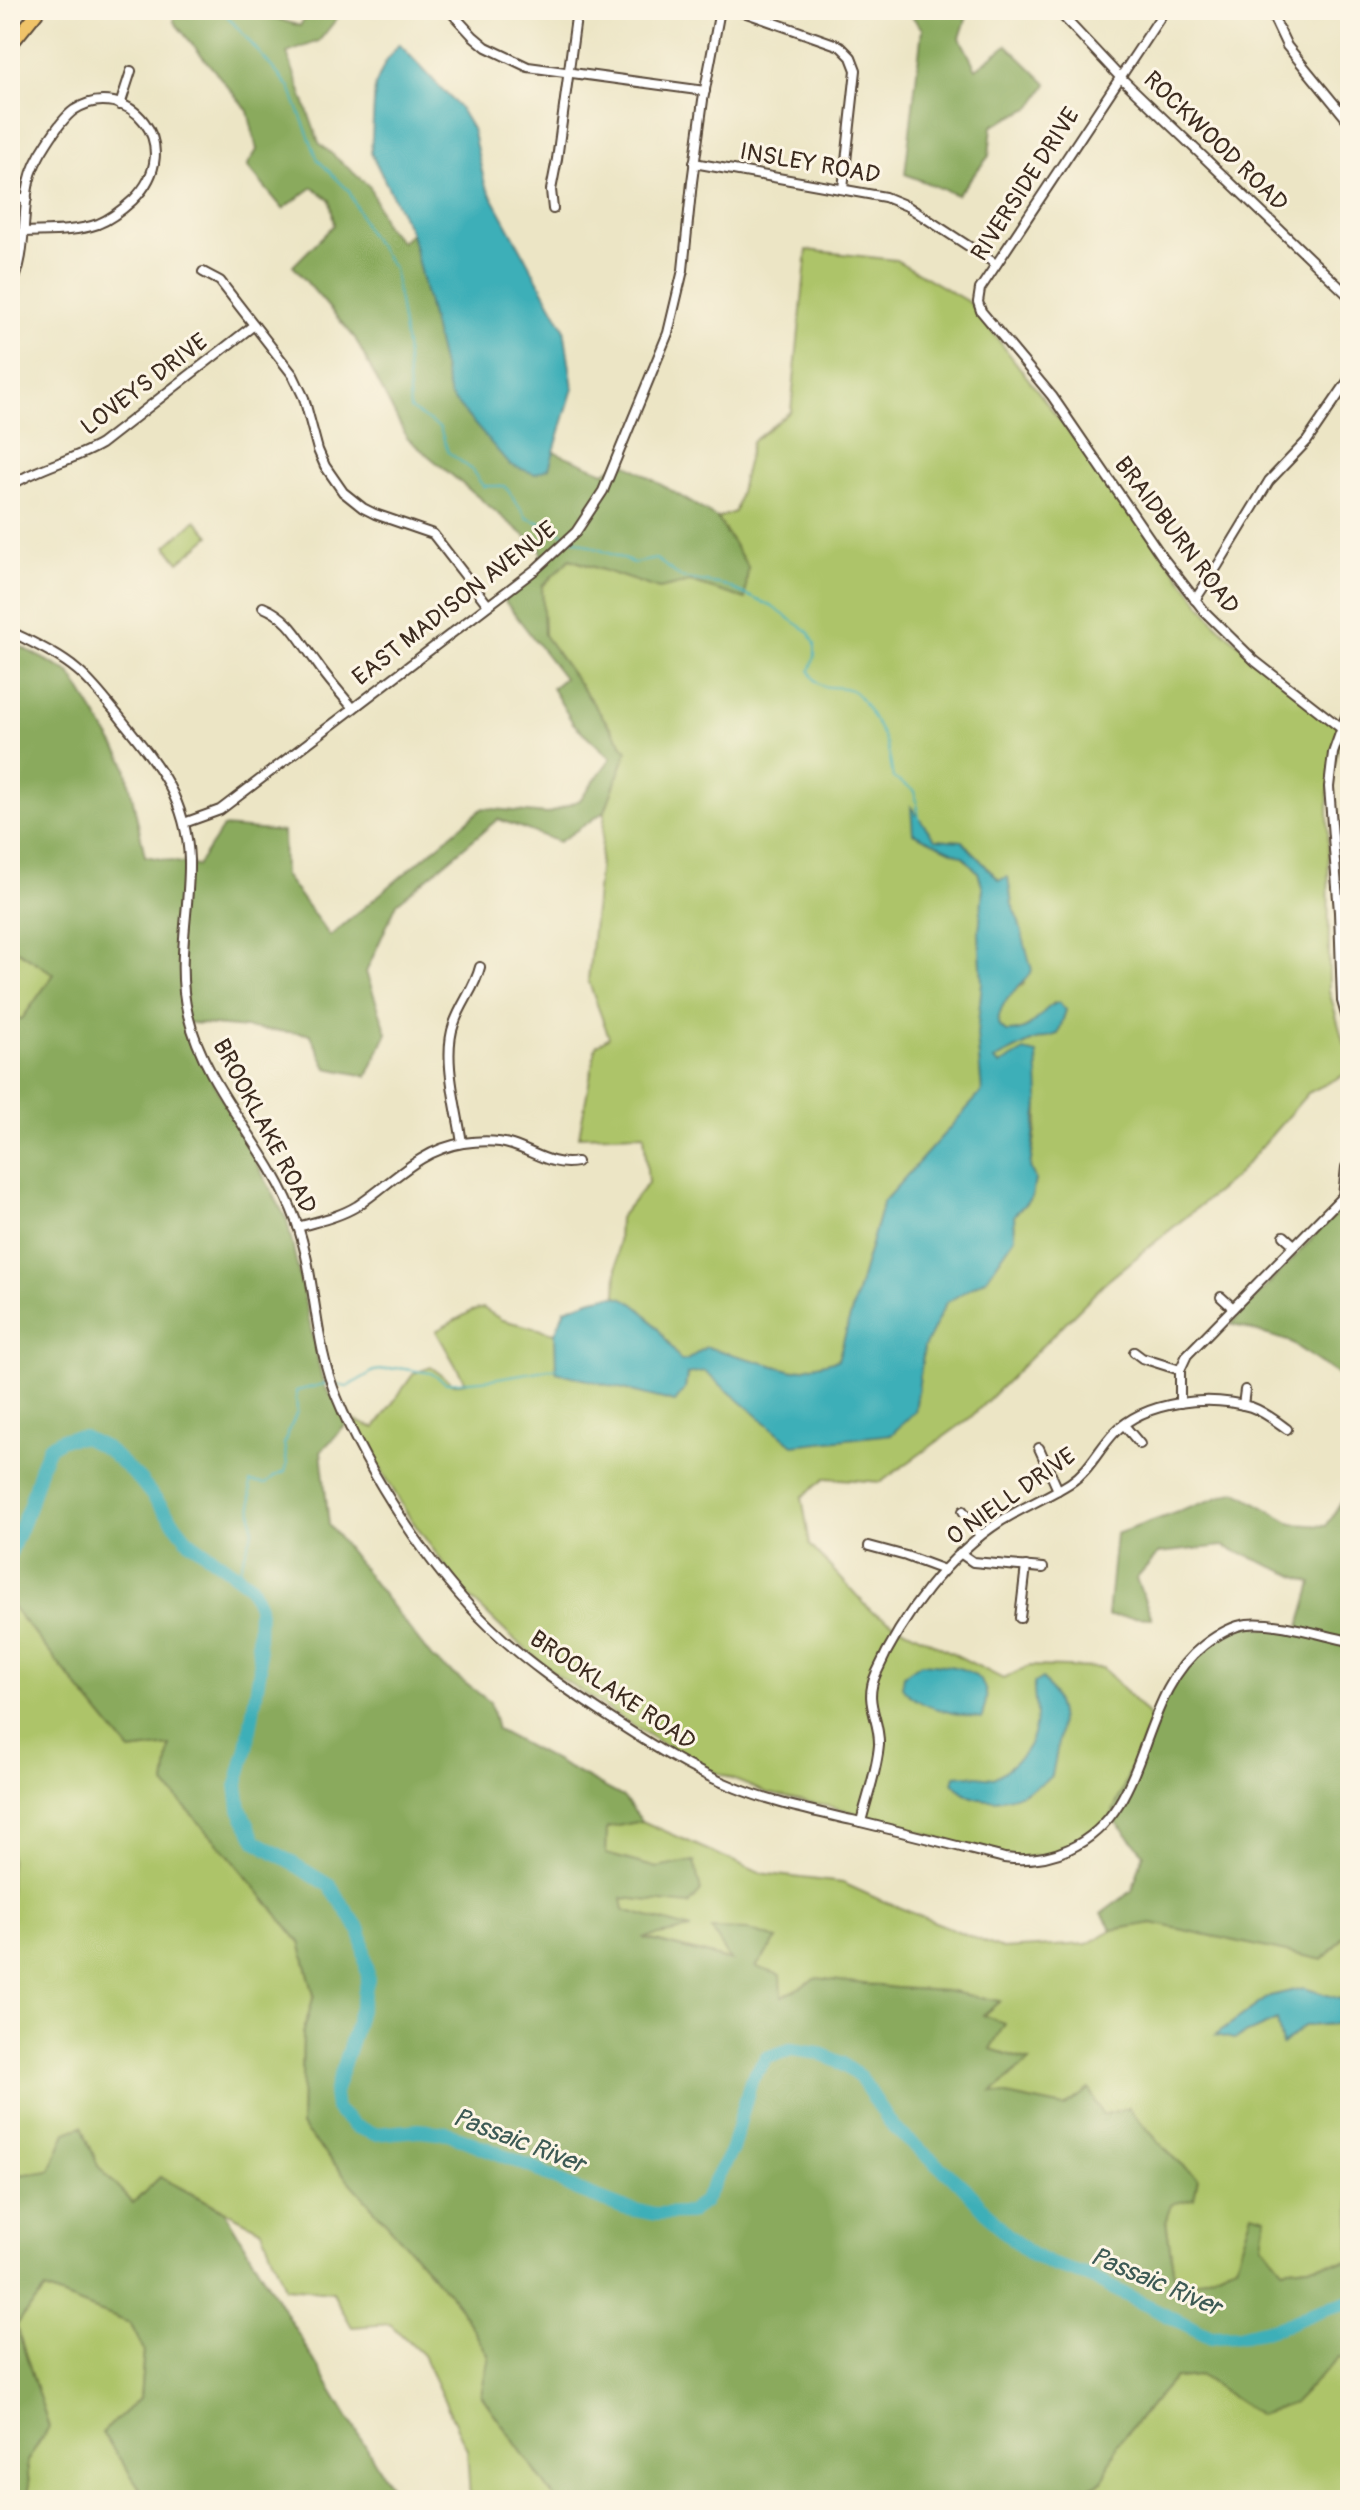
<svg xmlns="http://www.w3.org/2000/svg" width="1360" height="2510" font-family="Pangolin,sans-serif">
  <rect width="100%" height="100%" fill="#fcf5e5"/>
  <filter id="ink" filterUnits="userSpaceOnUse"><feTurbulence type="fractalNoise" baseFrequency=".0125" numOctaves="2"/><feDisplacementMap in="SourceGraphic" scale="16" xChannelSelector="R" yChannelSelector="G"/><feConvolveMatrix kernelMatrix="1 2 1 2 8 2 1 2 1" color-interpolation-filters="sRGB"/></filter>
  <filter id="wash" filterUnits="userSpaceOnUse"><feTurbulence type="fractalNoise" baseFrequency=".006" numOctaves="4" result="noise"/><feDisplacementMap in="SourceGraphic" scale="32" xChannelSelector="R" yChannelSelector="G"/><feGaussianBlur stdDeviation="1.8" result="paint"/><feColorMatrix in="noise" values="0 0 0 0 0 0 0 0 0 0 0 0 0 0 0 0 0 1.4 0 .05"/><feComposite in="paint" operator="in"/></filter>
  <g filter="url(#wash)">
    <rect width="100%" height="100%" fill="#ece5c5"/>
    <g fill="#adc469" stroke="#747744" stroke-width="2">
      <path d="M807,250L896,260L970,303L1218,626L1342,729L1328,794L1329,990L1343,1041L1350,1051V1072L1308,1093L1236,1176L1105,1283L970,1418L881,1482L826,1478L802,1497L810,1545L872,1612L1003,1679L1029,1666L1103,1668L1152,1719L1111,1817L1061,1854L1010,1859L845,1810L767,1793L697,1765L613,1713L553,1672L510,1636L465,1593L408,1515L352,1420L375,1428L414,1373L431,1367L454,1384L465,1382L436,1331L472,1311L483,1308L502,1320L555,1333L557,1372L685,1389L687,1374L704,1370L793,1444L915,1411L924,1347L946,1302L987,1278L1015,1237L1014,1215L1032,1197L1035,1179L1030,1167L1038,1119V1086L993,1060L1033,1041L1058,1034L1066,1010L1054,1003C1039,1018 1028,1033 1006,1032L998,1025C998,1005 1008,995 1024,984L1021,936L1017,915L1012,905L1008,878L999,880L962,841L935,839L913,833L963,856L978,872L983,888L979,933L982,982L977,1035L982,1092L883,1202L838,1360L793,1371L706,1347L687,1360L681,1361C660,1331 650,1313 616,1296L619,1218L648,1183L644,1134L579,1136L596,1046L609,1037L588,980L605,811L627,751L544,635L542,587L569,559L659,589L748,567L717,518L735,512L752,442L791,411Z"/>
      <path d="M196,520L210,536L179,562L166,546Z"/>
      <path d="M10,946L54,974L22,1019L10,1018Z"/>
      <path d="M10,1604L130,1751L171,1746L165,1785L227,1853L300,1942L314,1995L303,2034L301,2126L457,2303L489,2356L481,2395L556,2500H470L467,2449L423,2355L390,2324L352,2327L332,2292L285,2288L262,2230L160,2177L133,2204L66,2132L51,2171L10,2176Z"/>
      <path d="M642,1821L760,1873L843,1883L878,1899L1002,1949L1087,1944L1112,1930L1152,1923L1323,1960L1350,1928V2002L1304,1988L1270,1996L1216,2034L1234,2039L1277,2020L1282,2044L1304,2026L1350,2023V2261L1282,2269L1262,2244L1236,2264L1176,2291L1166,2220L1170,2204L1197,2178L1169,2153L1103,2115L991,2092L1029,2061L990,2049L983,2015L999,2001L946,1991L896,1988L781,1997L756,1967L777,1939L712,1929L733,1961L641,1937L688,1929L624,1910L621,1897L657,1868L606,1854L607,1828Z"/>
      <path d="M45,2290L130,2323L144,2350L140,2398L102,2433L148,2500H30L16,2325Z"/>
      <path d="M1339,2357L1350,2362V2368L1340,2388L1350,2395V2500H1065L1103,2481L1117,2444L1174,2378L1201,2376L1259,2415L1294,2403Z"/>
    </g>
    <g fill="#8aaa5d" stroke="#626a3e" stroke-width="2">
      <path d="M174,10H250L300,26L309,10H353L343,11L319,41L287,53L319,143L370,187L385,226L401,242L411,233L450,396L549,468L553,451L604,472L623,462L717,518L748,567L745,599L690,582L659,589L570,559L542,586L544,635L627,751L605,811L559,842L498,819L397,903L366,972L387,1033L367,1076L327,1068L310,1034L181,1022L287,1220L322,1379L326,1389L352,1419L321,1451L329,1525L432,1658L490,1702L497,1730L623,1797L642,1821L607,1828L606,1854L657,1868L694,1861L701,1891L689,1905L622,1898L624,1910L691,1929L643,1938L731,1961L711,1929L748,1930L777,1939L756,1967L781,1975L782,1997L817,1978L896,1988L946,1991L1000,2001L983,2015L1005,2024L990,2049L1029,2061L992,2092L1064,2107L1089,2089L1103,2115L1128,2108L1169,2153L1198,2178L1194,2199L1171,2204L1166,2220L1176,2291L1236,2264L1252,2213L1266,2217L1262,2244L1282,2269L1350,2261V2362L1339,2357L1294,2403L1259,2415L1201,2376L1174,2378L1117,2444L1103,2481L1065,2500H556L481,2395L489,2356L457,2303L301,2126L303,2034L314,1995L300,1942L227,1853L165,1785L170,1746L130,1751L10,1604V1018L22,1019L54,974L10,946V641L70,673L125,763L145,856L197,866L223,827L283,832L284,875L330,936L483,808L547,814L580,800L611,758L573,723L552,688L564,678L504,600L541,566V549L407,438L355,338L293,266L334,225L330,200L313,187L283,209L247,166L257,150L248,111L174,22Z"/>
      <path d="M907,10H969L960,38L976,69L1007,45L1047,84L1032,107L992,126L989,156L957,195L905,174L922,29Z"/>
      <path d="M1350,1198V1383L1288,1341L1231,1324Z"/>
      <path d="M1350,1489V1928L1323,1960L1152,1923L1112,1930L1102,1913L1132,1891L1144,1853L1111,1817L1152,1719L1182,1665L1220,1634L1247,1625L1298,1634L1312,1583L1223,1546L1159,1553L1136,1579L1152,1618L1108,1616L1116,1534L1236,1491L1293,1524L1326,1526Z"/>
      <path d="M82,2126L98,2166L133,2203L160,2177L224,2211L398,2500H148L102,2433L140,2398L144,2350L130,2323L45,2290L16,2325L49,2427L27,2461L30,2500H10V2176L50,2171L66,2132Z"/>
    </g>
    <g fill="#3eafb8" stroke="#3c6c6b" stroke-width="2">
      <path d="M399,44L459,107L472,129L485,184L564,328L573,388L549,468L535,474L510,465L450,396L411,233L371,153L375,86L385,63Z"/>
      <path d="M911,807L935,839L962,841L999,880L1008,877L1012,905L1017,915L1032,970C1020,991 998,998 998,1025L1006,1032C1038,1033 1037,1009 1059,1002L1066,1010L1058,1034L1033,1041L994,1060L1000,1065L1024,1051L1037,1054L1039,1096L1030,1167L1035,1179L1032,1197L1014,1215L1015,1237L987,1278L946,1303L924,1347L915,1411L892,1434L793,1445L704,1371L687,1374L685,1389L675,1402L556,1372L555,1333L565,1309C580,1304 598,1295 614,1296C642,1298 666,1341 681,1361L687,1360L706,1347L793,1371L838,1360L883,1202L982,1092L977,1035L982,982L979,933L983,888L978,872L963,856L913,833Z"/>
      <path d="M921,1663C943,1665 980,1665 986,1693C988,1700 983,1710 982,1718C955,1714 919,1709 902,1687L904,1675Z"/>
      <path d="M1042,1678C1069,1711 1059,1738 1052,1776C1024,1797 980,1814 953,1783L955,1776L968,1775L994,1778C1018,1763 1036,1745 1036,1715C1036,1704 1033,1694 1034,1683Z"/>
      <path d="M1304,1988L1350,2002V2023L1304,2026L1282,2045L1277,2020L1234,2039L1215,2035L1270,1996Z"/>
    </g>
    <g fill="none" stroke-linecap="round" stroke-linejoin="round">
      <g stroke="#3eafb8" stroke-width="2">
        <path d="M222,10L290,88L318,160L349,191L367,231L394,269L406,346L410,409L440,428L448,452L471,469L483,486H505L527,518L552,527L567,536"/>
        <path d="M572,539L634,563L656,559L682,578L724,585L771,606L809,632L815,644V656L810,671C821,697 835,681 853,691C863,697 883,734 887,746C890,756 891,767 893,778L915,791L919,818"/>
        <path d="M334,1384L347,1387L374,1371L398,1368L431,1373L446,1383L492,1379L557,1368"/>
        <path d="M238,1574L253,1531L250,1482L266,1484L275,1476L285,1472L287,1465L284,1443L297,1412L296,1391L328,1383"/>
      </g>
      <path stroke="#3eafb8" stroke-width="14" d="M10,1553L29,1507L41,1466L49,1447L62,1439L83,1437L107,1449L140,1480L188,1540L250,1585L259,1606L258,1641L260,1669L247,1748L237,1784L240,1809L256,1841L330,1886L361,1932L368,1979L354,2033L334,2093L336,2109L354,2126L375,2134L419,2130L448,2133L534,2168L579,2191L624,2208L655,2214L689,2213L704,2202L732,2149L751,2081L766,2058L792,2049L819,2053L841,2063L860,2077L894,2128L964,2187L1002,2230L1030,2254L1053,2265L1088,2276L1211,2337L1242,2336L1279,2327L1326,2308L1350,2302"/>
    </g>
  </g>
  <g filter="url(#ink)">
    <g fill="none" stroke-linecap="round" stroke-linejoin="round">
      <g stroke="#564637" stroke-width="12">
        <g id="minor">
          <path d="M449,10L473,36L486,47L528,67L705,91"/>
          <path d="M738,10L840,46L851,57L856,70L843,189"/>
          <path d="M1057,10L1119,76L1350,297"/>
          <path d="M1165,10L980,289L978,302L981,311L1052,396L1163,558L1205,612L1255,661L1342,729"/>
          <path d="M1270,10L1287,46L1350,123"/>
          <path d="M120,105L131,71"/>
          <path d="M694,163L885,197L907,206L996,264"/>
          <path d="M10,196L27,199"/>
          <path d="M553,209L551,190L557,159L577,10"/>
          <path d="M203,272L220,281L293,375L304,398L318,450L325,466L343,492L363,508L375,514L433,534L488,605"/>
          <path d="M10,290C28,255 21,219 29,182C32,168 39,155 47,143C54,132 63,118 74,110C126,76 189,145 133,200C122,210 111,219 98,224C75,232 49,231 25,232"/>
          <path d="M10,486C38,467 72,461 101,444L254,325"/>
          <path d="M1195,600L1218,565L1269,481L1307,441L1350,378"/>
          <path d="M263,607C290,618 299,639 316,662C327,678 340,693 353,708"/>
          <path d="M10,631C33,643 58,654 77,670C93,683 105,700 118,715C155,761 187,798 189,860C190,912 175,962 188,1015C206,1091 270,1148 296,1221C317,1278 313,1342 337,1398C368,1474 431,1571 490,1627C525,1661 566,1689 607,1716C648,1743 690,1770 736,1788C773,1803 813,1811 852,1820C903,1832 953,1845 1004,1858C1027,1861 1047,1859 1069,1849C1153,1811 1135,1698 1204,1645C1217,1635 1231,1626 1247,1624C1278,1621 1320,1635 1350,1641"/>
          <path d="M1350,705L1333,753L1329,787L1339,912L1342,1001L1350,1029"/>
          <path d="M184,823L220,810L536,569L576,532L603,491L668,333L683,270L692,182L703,100L720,10"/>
          <path d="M462,1143C457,1108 442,1057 454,1024C461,1003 475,988 480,967"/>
          <path d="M298,1227C318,1221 339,1217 357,1206C392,1183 419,1150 463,1143C478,1141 497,1140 512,1145C534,1152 553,1167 577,1162"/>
          <path d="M1284,1236L1294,1245"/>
          <path d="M1221,1297L1233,1308"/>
          <path d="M1134,1352L1142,1358L1180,1370"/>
          <path d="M1180,1403V1370L1187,1355L1343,1196L1346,1167"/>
          <path d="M1243,1405L1245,1390"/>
          <path d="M1124,1425L1140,1444"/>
          <path d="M1039,1448L1058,1490"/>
          <path d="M963,1511L980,1536"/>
          <path d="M869,1546L906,1556L944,1570"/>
          <path d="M960,1553L973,1562L1043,1568"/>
          <path d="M1020,1618L1026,1566"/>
          <path d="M861,1822C867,1797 877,1771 879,1745C880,1718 863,1703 876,1674C901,1617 948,1555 1001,1521C1023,1507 1048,1497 1070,1483C1090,1470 1098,1450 1114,1433C1145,1401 1209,1394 1251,1407C1265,1412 1276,1421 1287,1429"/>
        </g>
      </g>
      <g stroke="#564637" stroke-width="15">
        <path id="highway" d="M10,46L39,10"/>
      </g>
      <use href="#minor" stroke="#fff" stroke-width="8"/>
      <use href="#highway" stroke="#f0c369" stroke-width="11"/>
    </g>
  </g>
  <g text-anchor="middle" stroke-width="6" stroke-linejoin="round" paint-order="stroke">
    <g font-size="24" fill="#3b2a1e" stroke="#fcf5e5">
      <text transform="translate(1216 141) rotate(44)" y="8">ROCKWOOD ROAD</text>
      <text transform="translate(810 163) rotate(10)" y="8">INSLEY ROAD</text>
      <text transform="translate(1025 184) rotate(-57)" y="8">RIVERSIDE DRIVE</text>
      <text transform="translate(144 384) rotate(-37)" y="8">LOVEYS DRIVE</text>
      <text transform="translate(1177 535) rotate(53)" y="8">BRAIDBURN ROAD</text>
      <text transform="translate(454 603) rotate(-38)" y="8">EAST MADISON AVENUE</text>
      <text transform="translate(265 1126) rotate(62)" y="8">BROOKLAKE ROAD</text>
      <text transform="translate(1011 1496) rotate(-35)" y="8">O NIELL DRIVE</text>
      <text transform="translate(613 1690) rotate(34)" y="8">BROOKLAKE ROAD</text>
    </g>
    <g font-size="26" font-style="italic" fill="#3c5954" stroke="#fcf5e5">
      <text transform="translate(519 2140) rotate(21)" y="9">Passaic River</text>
      <text transform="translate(1156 2281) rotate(23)" y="9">Passaic River</text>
    </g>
  </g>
  <rect width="1360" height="2510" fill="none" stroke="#fcf5e5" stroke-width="40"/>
</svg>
